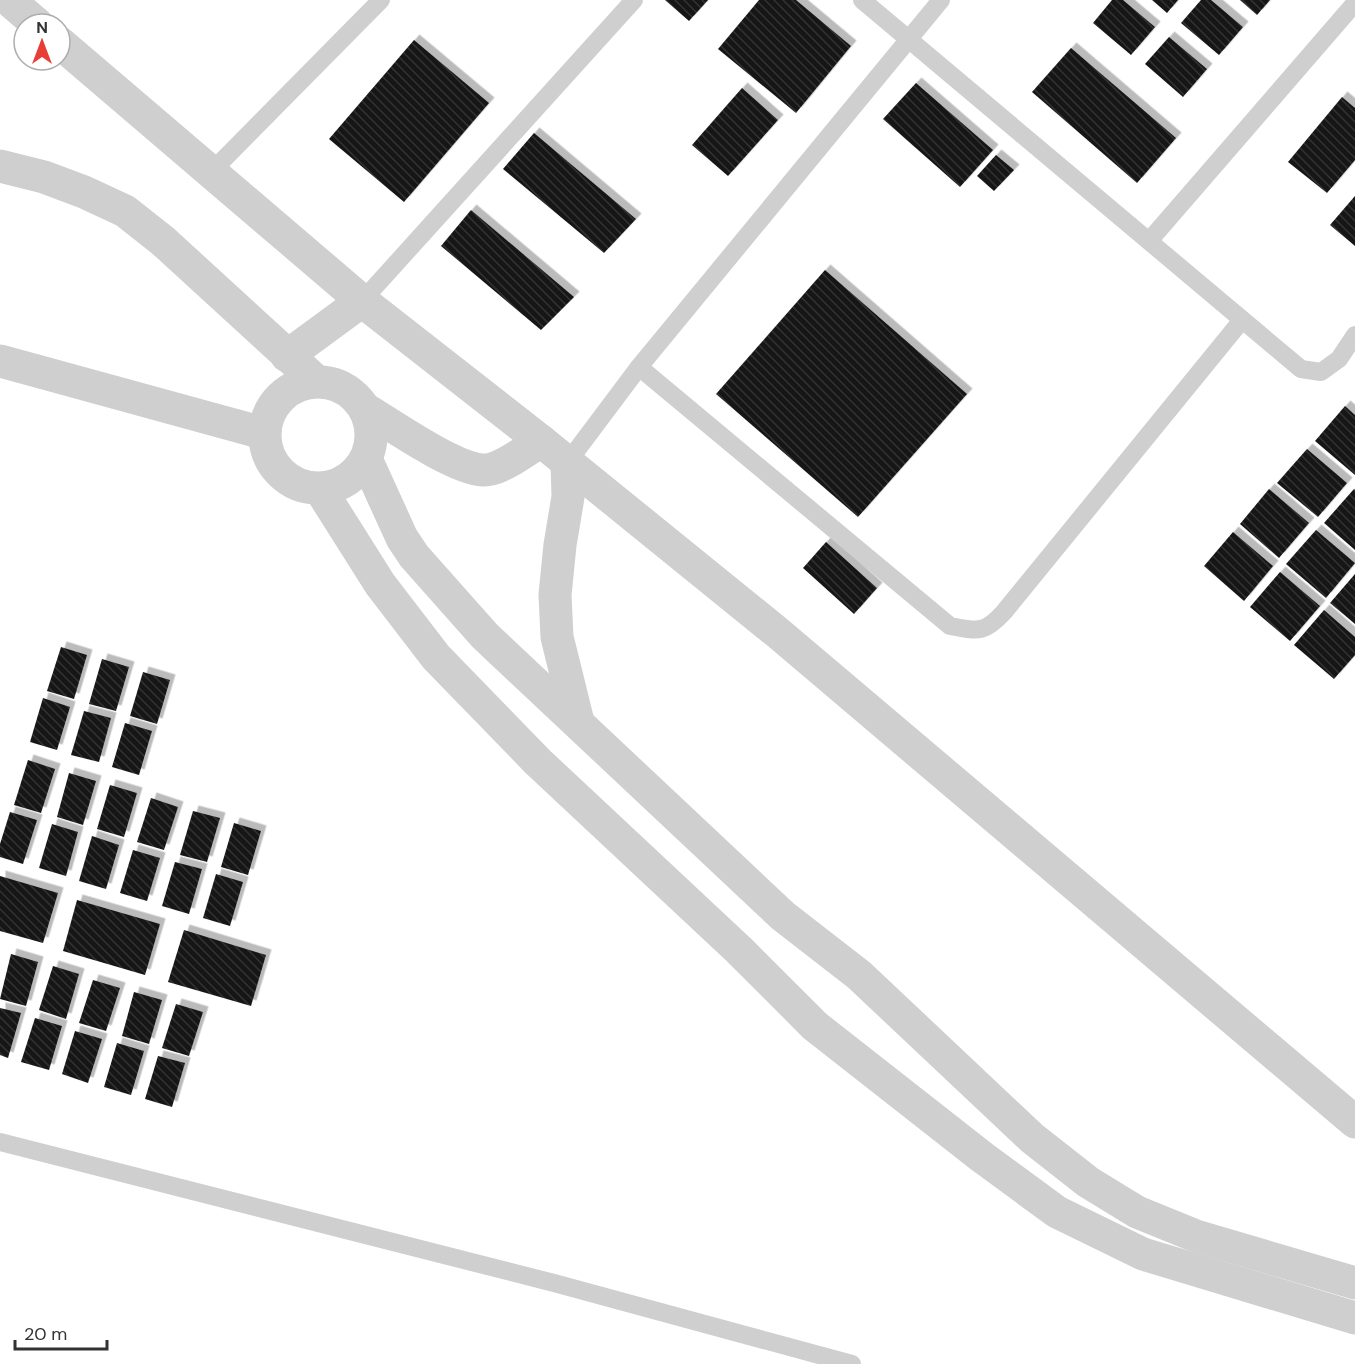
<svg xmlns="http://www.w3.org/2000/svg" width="1355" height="1364" font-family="'DM Sans',sans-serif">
  <defs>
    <pattern id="building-back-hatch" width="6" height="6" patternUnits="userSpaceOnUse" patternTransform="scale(1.5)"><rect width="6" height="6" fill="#191919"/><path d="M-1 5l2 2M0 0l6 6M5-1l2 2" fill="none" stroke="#323232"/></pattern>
    <filter id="shadow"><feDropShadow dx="5.5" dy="-5.5" stdDeviation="0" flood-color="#0004"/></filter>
  </defs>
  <rect width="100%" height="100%" fill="#fff"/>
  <g fill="url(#building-back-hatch)" filter="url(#shadow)">
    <path d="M665,0H708L689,21Z"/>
    <path d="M759,0H796L851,46L796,113L718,49Z"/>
    <path d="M1112,0H1123L1155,27L1131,55L1093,23Z"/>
    <path d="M1152,0H1178L1167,13Z"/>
    <path d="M1201,0H1211L1243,27L1219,55L1181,23Z"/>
    <path d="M1240,0H1270L1257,15Z"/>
    <path d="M1169,37L1207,69L1183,97L1145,64Z"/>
    <path d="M414,40L489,103L404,202L329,139Z"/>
    <path d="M1071,48L1176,138L1137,183L1032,92Z"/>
    <path d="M916,83L993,150L960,187L883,119Z"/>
    <path d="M742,88L778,120L728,176L692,145Z"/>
    <path d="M1342,97L1355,108V160L1327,193L1288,162Z"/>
    <path d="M534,133L636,219L604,253L503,169Z"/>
    <path d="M996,155L1014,170L994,191L977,176Z"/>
    <path d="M1355,196V246L1330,225Z"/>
    <path d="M471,210L574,297L541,330L441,246Z"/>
    <path d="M825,270L967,394L858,517L716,394Z"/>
    <path d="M1345,406L1355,415V475L1315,441Z"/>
    <path d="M1307,449L1347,483L1318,517L1277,483Z"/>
    <path d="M1269,489L1309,523L1279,558L1240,524Z"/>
    <path d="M1354,489L1355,490V550L1324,523Z"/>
    <path d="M1316,530L1355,563L1326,598L1286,564Z"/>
    <path d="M1233,532L1273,566L1244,601L1204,566Z"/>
    <path d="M826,542L877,588L854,614L803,568Z"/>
    <path d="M1280,572L1320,606L1290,641L1250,607Z"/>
    <path d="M1355,574V624L1330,603Z"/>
    <path d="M1324,610L1355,637V655L1334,679L1294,645Z"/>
    <path d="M61,647L87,655L74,699L47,691Z"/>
    <path d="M102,659L129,667L116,711L89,704Z"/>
    <path d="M143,672L170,680L157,724L130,716Z"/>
    <path d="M43,698L70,707L57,750L30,742Z"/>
    <path d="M84,711L111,718L99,762L71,755Z"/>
    <path d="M125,723L152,731L139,775L112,767Z"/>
    <path d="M28,760L55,769L41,813L14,805Z"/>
    <path d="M69,773L96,781L83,825L57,817Z"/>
    <path d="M110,785L137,793L124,837L97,829Z"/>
    <path d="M151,798L178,807L164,850L137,842Z"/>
    <path d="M193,811L220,818L207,862L180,855Z"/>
    <path d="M10,812L37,820L23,864L0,857V844Z"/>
    <path d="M234,823L261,831L248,875L221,867Z"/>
    <path d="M52,824L78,832L66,876L39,868Z"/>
    <path d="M92,836L119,845L106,889L79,881Z"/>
    <path d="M133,850L160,858L147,901L120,893Z"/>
    <path d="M175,862L202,869L189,914L162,906Z"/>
    <path d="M216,874L243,882L230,926L203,918Z"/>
    <path d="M0,876L58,893L43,943L0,931Z"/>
    <path d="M77,900L160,924L145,975L63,951Z"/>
    <path d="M184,930L266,955L251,1006L168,982Z"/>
    <path d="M11,954L38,962L26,1006L0,999Z"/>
    <path d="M53,966L79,974L66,1019L39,1010Z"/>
    <path d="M93,980L120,988L106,1031L79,1023Z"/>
    <path d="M134,992L162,1000L149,1044L122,1036Z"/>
    <path d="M176,1004L203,1012L189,1056L162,1048Z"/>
    <path d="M0,1008L21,1013L8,1058L0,1055Z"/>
    <path d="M35,1018L62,1026L49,1070L21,1062Z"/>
    <path d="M75,1031L102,1039L88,1083L62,1074Z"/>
    <path d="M117,1043L144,1051L131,1095L104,1087Z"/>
    <path d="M158,1056L185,1063L172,1107L145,1099Z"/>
  </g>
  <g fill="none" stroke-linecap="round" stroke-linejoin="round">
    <g stroke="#cfcfcf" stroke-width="18">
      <path d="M862,0L1301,369L1321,372L1339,359L1355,335"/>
      <path d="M212,171L381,0"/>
      <path d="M1149,241L1355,3"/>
      <path d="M362,301L634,0"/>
      <path d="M639,367L950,626C978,631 984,634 1004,612L1242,320"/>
      <path d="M567,463L639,367L941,0"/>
      <path d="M0,1142L554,1283L852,1364"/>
    </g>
    <g stroke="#cfcfcf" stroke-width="33">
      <path d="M9,0L37,24"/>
      <path d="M60,43L362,301L541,441L778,633L1355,1122"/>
      <path d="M0,166L44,177L84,192L125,211L163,241L316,381"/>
      <path d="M287,356L362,301"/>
      <path d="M0,361L263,433"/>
      <circle cx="318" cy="435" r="53"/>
      <path d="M367,410C393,426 455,469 483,470C500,471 526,450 541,441"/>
      <path d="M367,461L402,538L414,556L485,636L783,916L859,975L1032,1138L1088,1182L1137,1212L1196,1236L1355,1283"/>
      <path d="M567,463L568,497L560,545L555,595L557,637L578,722"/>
      <path d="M320,489L380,584L436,657L538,762L739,950L815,1026L982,1157L1057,1212L1143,1254L1355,1318"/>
    </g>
  </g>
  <g transform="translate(42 42)"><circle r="28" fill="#ffffff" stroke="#adadad" stroke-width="1.5"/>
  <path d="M0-4.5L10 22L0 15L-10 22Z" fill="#e73e37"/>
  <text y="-9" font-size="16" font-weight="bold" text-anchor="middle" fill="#323232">N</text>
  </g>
  <path d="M15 1340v9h92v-9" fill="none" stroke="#323232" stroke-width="3"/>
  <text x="24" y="1340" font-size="18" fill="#323232" stroke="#ffffff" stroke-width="4.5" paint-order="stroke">20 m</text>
</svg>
